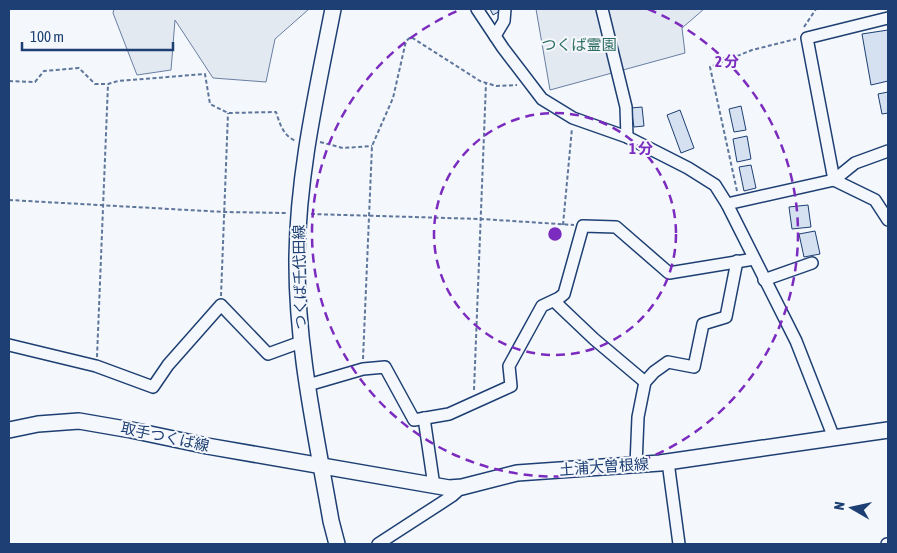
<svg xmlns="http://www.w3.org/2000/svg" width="897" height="553" font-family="'Asap Condensed','Noto Sans JP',sans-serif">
  <rect width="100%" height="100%" fill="#f4f7fb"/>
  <g fill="#e3e9f0" stroke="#687fa3">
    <path d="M114,9H309L275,39L266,82L213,78L175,20L171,70L137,75L113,13Z"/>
    <path d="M536,9H704L682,28L685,53L550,90Z"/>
  </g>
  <g fill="#d5e0f0" stroke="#1d3f73">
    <path d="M490,9H499L500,11L493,15Z"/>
    <path d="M888,30V81L871,85L862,34Z"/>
    <path d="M888,92V113L882,114L878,94Z"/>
    <path d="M741,106L746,130L734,132L729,109Z"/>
    <path d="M642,107L644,126L634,127L631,108Z"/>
    <path d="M680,110L694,148L681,153L667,115Z"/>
    <path d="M747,136L751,159L737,162L733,139Z"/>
    <path d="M751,165L756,188L744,191L739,167Z"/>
    <path d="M808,205L811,227L792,229L789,207Z"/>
    <path d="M815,231L820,254L804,257L799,234Z"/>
  </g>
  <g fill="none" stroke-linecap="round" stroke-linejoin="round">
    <g stroke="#1d3f73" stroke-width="14">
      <g id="minor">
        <path d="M477,9L503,48L542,99L573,118L627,137L688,168L715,185L727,204L796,341L834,438"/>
        <path d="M602,9L626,107L627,137"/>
        <path d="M495,36L504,21L505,9"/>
        <path d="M834,180L807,38L888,18"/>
        <path d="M834,180L875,200L888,220"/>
        <path d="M727,204L834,180L855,163L888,151"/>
        <path d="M764,280L812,263"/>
        <path d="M554,301L594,339L645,382"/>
        <path d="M9,345L96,366L153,387L168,365L221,305L268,354L301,342"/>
        <path d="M308,385L363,369L385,367L414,420L449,414L511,386L509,366L542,306L559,298L564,294L583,226L616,227L669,273L754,259"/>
        <path d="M424,418L434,486"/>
        <path d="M668,462L679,544"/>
        <path d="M636,465L638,417L645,382L654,372L668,362L694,367L703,324L726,317L737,261"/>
        <path d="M378,544L452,496L462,487"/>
        <path d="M887,544H888"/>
      </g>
    </g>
    <g stroke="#1d3f73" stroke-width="18">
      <g id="major">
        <path d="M333,9C317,91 298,173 297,257C296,346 316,434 331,521L337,544"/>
        <path d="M9,430L38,424L79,421L131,430L207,446L449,488L462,487L517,473L660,463L888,430"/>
      </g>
    </g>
    <g stroke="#5e769c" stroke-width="2" stroke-dasharray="4 2.5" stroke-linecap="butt">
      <path d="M804,27L816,9"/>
      <path d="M9,81L35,82L44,71L79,68L95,84H108L118,81L205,74L210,104L228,113L276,112C280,124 283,136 296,141"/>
      <path d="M320,142L343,148L372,146"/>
      <path d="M737,191L710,67L752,50L796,39"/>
      <path d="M9,200L224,212L286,213"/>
      <path d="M311,214L481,219L574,225"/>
      <path d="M563,225L572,128"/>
      <path d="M221,296L228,113"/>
      <path d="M97,357L108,84"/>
      <path d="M363,359L372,146L393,98L406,41L411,37L480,81L496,86L517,85"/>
      <path d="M474,390L486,83"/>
    </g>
    <use href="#minor" stroke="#f4f7fb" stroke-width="11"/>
    <use href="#major" stroke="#f4f7fb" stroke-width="15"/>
  </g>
  <g fill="none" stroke="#7b2cbf" stroke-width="2.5" stroke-dasharray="9 6">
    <circle cx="555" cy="234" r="121"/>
    <path d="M648 9A243 243 0 1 1 462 9"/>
  </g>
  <g text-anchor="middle" stroke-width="4" stroke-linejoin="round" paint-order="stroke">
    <g font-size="15" fill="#2c6c60" stroke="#f4f7fb">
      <text x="579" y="50">つくば霊園</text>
    </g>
    <g font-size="15" fill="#1d3f73" stroke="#f4f7fb">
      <text transform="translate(300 277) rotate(-91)" y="5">つくば千代田線</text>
      <text transform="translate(165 437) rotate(12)" y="5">取手つくば線</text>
      <text transform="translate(604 467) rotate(-4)" y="5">土浦大曽根線</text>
    </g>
  </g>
  <circle cx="555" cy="234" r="8" fill="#7b2cbf" stroke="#f4f7fb" stroke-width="2.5"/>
  <g font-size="15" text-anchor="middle" font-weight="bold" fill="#7b2cbf" stroke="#f4f7fb" stroke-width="4" stroke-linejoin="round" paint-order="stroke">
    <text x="727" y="67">2 分</text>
    <text x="641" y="154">1 分</text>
  </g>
  <rect width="897" height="553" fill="none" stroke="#1d3f73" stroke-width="20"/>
  <g transform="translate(852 508) rotate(279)" stroke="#f4f7fb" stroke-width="4" paint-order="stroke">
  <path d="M0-4L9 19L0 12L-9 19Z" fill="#1d3f73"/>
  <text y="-8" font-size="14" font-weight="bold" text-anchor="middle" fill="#1d3f73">N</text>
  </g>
  <path d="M22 42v8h151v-8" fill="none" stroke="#1d3f73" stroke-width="2.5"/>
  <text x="30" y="42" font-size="15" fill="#1d3f73" stroke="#f4f7fb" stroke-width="4" paint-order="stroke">100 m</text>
</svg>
